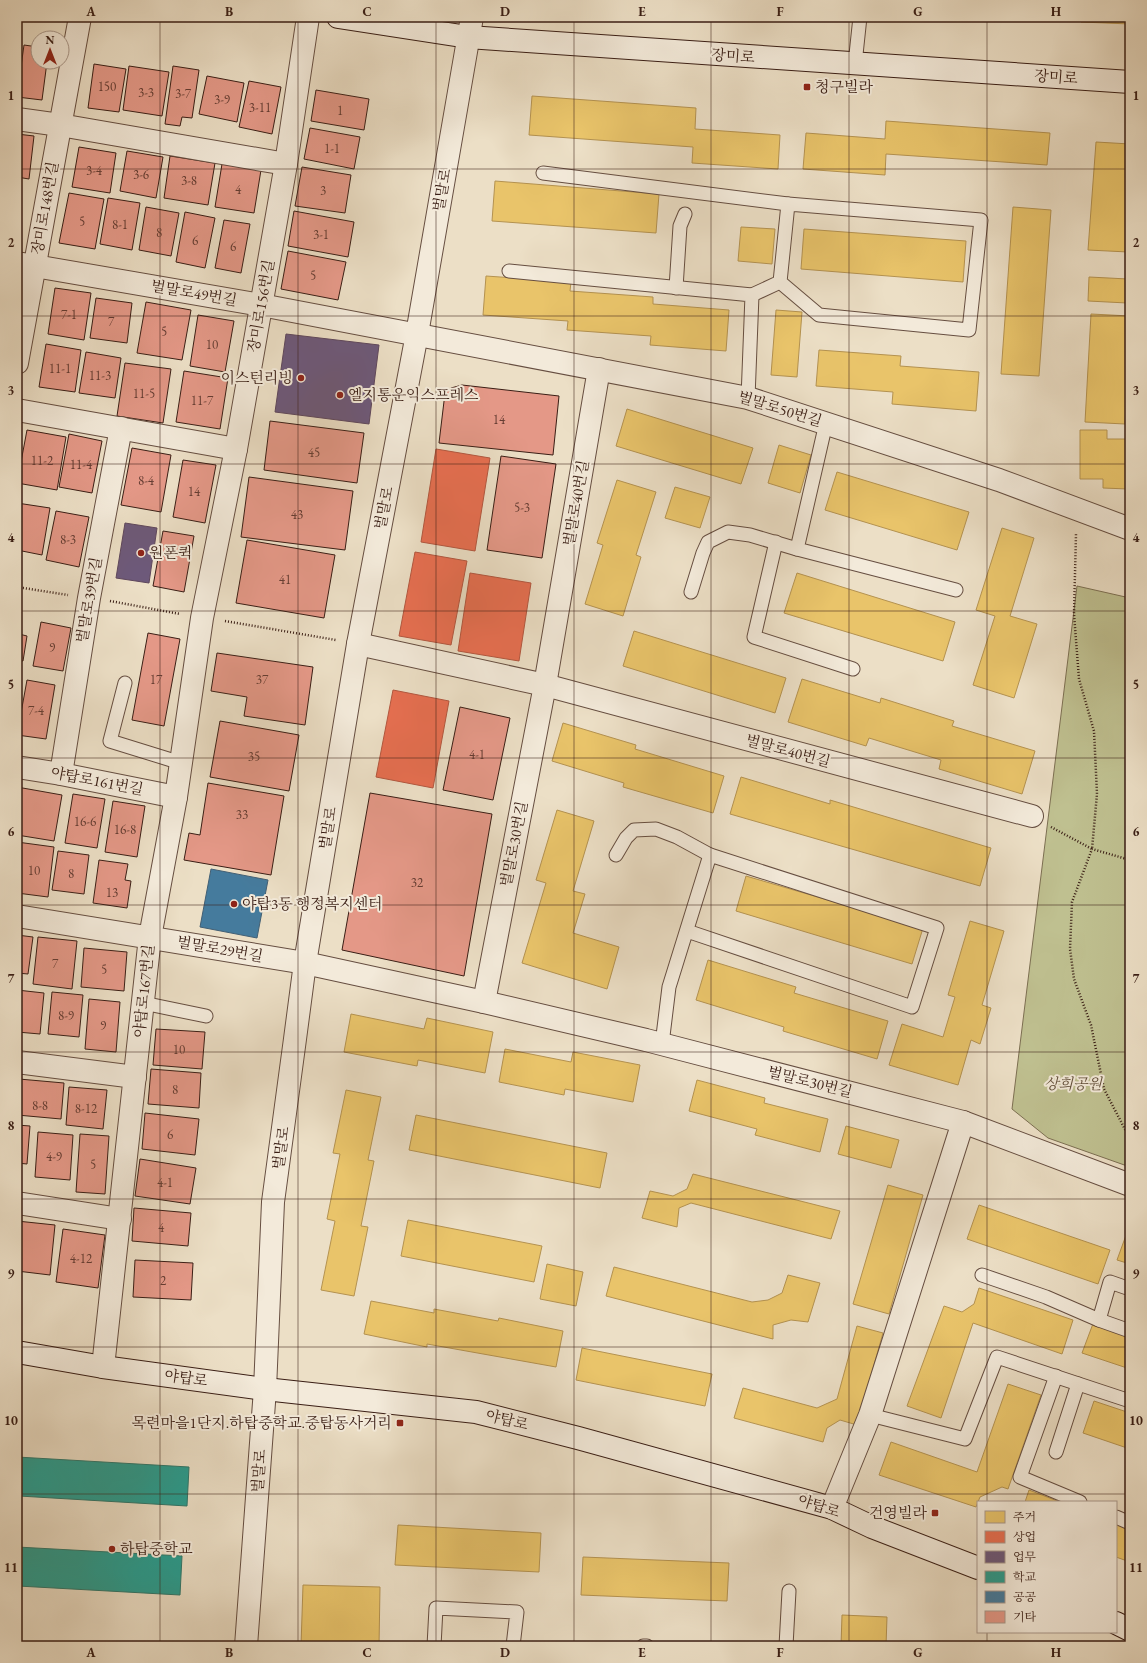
<svg xmlns="http://www.w3.org/2000/svg" width="1147" height="1663" font-family="'EB Garamond','Noto Serif KR',serif">
  <rect width="100%" height="100%" fill="#ecdfc6"/>
  <filter id="stains"><feTurbulence type="fractalNoise" baseFrequency=".005" numOctaves="4"/><feColorMatrix values="0 0 0 0 .2 0 0 0 0 .09 0 0 0 0 .02 0 0 0 .5 -.17"/></filter>
  <radialGradient id="worn" r=".72"><stop offset=".6" stop-color="#630" stop-opacity="0"/><stop offset="1" stop-color="#630" stop-opacity=".3"/></radialGradient>
  <path fill="#bfc090" stroke="#7c6f52" d="M1077,586L1130,598V1167L1048,1138L1012,1109Z"/>
  <g fill="#e9c46a" stroke="#b49250">
    <path d="M1081,17H1130V24L1081,22Z"/>
    <path d="M532,96L696,108L695,129L780,135L778,169L692,163L693,147L529,135Z"/>
    <path d="M886,121L1050,133L1047,165L886,154L885,175L803,169L806,133L885,139Z"/>
    <path d="M1096,142L1130,144V220L1128,252L1088,250Z"/>
    <path d="M495,181L659,194L656,233L492,221Z"/>
    <path d="M1013,207L1051,210L1039,376L1001,374Z"/>
    <path d="M741,227L775,229L772,264L738,261Z"/>
    <path d="M804,229L966,241L963,282L801,269Z"/>
    <path d="M486,276L571,282L570,291L653,297V304L729,310L726,351L650,345L651,336L567,330L568,321L483,315Z"/>
    <path d="M1089,277L1128,279L1127,303L1088,301Z"/>
    <path d="M776,310L802,312L797,377L771,375Z"/>
    <path d="M1091,314L1130,316L1125,424L1085,422Z"/>
    <path d="M819,350L901,356L900,366L979,372L976,411L892,404L893,392L816,386Z"/>
    <path d="M627,409L753,448L741,484L616,446Z"/>
    <path d="M1080,430H1107V439H1130V497H1128V489L1103,488V479H1080Z"/>
    <path d="M779,445L811,455L800,493L768,483Z"/>
    <path d="M837,472L969,512L957,550L825,510Z"/>
    <path d="M617,480L656,492L636,555L641,557L623,616L585,604L603,545L597,543Z"/>
    <path d="M675,487L710,497L700,528L665,518Z"/>
    <path d="M1002,528L1034,538L1010,616L1037,624L1014,698L973,685L995,616L976,610Z"/>
    <path d="M797,573L955,622L943,661L784,613Z"/>
    <path d="M634,631L786,678L775,713L623,666Z"/>
    <path d="M802,679L880,703L881,698L954,721L952,726L1035,751L1022,794L939,769L941,760L869,738L866,746L788,722Z"/>
    <path d="M563,723L636,745L635,749L724,776L713,813L623,787L624,783L552,761Z"/>
    <path d="M741,777L830,804V800L991,848L980,886L730,814Z"/>
    <path d="M557,810L594,821L573,891L585,894L573,933L619,947L607,989L522,963L546,883L536,880Z"/>
    <path d="M746,876L923,928L912,964L736,911Z"/>
    <path d="M970,921L1004,931L982,1005L991,1008L980,1044L971,1040L958,1085L889,1065L902,1024L943,1037L955,997L948,995Z"/>
    <path d="M708,960L796,987L794,993L888,1021L877,1059L783,1031L784,1027L696,1000Z"/>
    <path d="M351,1014L424,1029L427,1018L493,1032L485,1073L418,1060L417,1066L344,1052Z"/>
    <path d="M505,1049L571,1062L573,1052L640,1065L633,1102L565,1089L564,1095L499,1082Z"/>
    <path d="M697,1080L765,1098L764,1103L828,1119L820,1152L755,1135L757,1129L689,1111Z"/>
    <path d="M346,1090L381,1097L368,1160L374,1161L361,1226L368,1227L354,1296L321,1290L335,1221L327,1219L340,1154L333,1153Z"/>
    <path d="M416,1115L607,1153L600,1188L409,1150Z"/>
    <path d="M846,1126L899,1140L891,1168L838,1154Z"/>
    <path d="M693,1174L840,1211L831,1239L691,1203L679,1208L677,1227L642,1218L650,1191L673,1196L687,1189Z"/>
    <path d="M888,1185L923,1195L889,1314L853,1304Z"/>
    <path d="M979,1205L1110,1250L1098,1284L967,1239Z"/>
    <path d="M408,1220L542,1246L534,1282L401,1256Z"/>
    <path d="M1129,1227H1130V1264L1117,1260Z"/>
    <path d="M547,1264L583,1272L576,1306L540,1299Z"/>
    <path d="M614,1267L752,1302L768,1300L782,1293L788,1275L820,1283L808,1322L791,1320L773,1325V1339L606,1296Z"/>
    <path d="M979,1288L1073,1320L1062,1354L973,1323L941,1418L907,1406L944,1306L962,1312L974,1304Z"/>
    <path d="M371,1301L434,1313V1309L498,1321L499,1318L563,1331L556,1367L427,1344V1347L364,1334Z"/>
    <path d="M1094,1321L1130,1333V1369L1082,1353Z"/>
    <path d="M857,1326L883,1333L857,1425L840,1420L827,1428L823,1442L734,1418L743,1388L817,1408L837,1399Z"/>
    <path d="M582,1348L712,1374L705,1406L576,1380Z"/>
    <path d="M1008,1384L1041,1395L1008,1489L1002,1487L980,1497L976,1507L879,1475L891,1442L977,1472Z"/>
    <path d="M1094,1401L1130,1413V1449L1083,1433Z"/>
    <path d="M1029,1490L1060,1502H1025Z"/>
    <path d="M1116,1523L1130,1528V1562L1116,1557Z"/>
    <path d="M398,1525L541,1533L539,1572L395,1565Z"/>
    <path d="M583,1557L729,1563L727,1601L581,1595Z"/>
    <path d="M303,1585L380,1587L379,1646H301Z"/>
    <path d="M842,1615L887,1617L886,1646H841Z"/>
  </g>
  <g fill="#e76f51" stroke="#b3573f">
    <path d="M436,449L490,458L475,551L421,542Z"/>
    <path d="M415,552L467,561L451,645L399,636Z"/>
    <path d="M470,573L531,583L519,661L458,651Z"/>
    <path d="M393,690L449,701L433,788L376,777Z"/>
  </g>
  <g fill="#6d597a" stroke="#5e475c">
    <path d="M286,334L379,345L369,424L275,412Z"/>
    <path d="M125,523L157,528L149,583L116,578Z"/>
  </g>
  <g fill="#2a9d8f" stroke="#2f776a">
    <path d="M17,1457L189,1467L187,1506L19,1496L17,1529Z"/>
    <path d="M17,1547L182,1556L180,1595L18,1586L17,1608Z"/>
  </g>
  <path fill="#457b9d" stroke="#425f74" d="M211,869L268,880L257,938L200,927Z"/>
  <g fill="#e49887" stroke="#3a1e15">
    <path d="M24,45L38,47V62H47L42,100L17,97V74H20Z"/>
    <path d="M94,64L126,69L119,112L88,108Z"/>
    <path d="M129,66L169,72L162,116L123,110Z"/>
    <path d="M173,66L199,70L192,118L182,117L180,126L165,124Z"/>
    <path d="M207,76L244,83L237,122L199,114Z"/>
    <path d="M249,81L281,87L272,134L239,127Z"/>
    <path d="M316,90L369,99L364,130L311,121Z"/>
    <path d="M310,128L360,137L354,169L304,159Z"/>
    <path d="M17,134L34,136L29,179L17,177Z"/>
    <path d="M79,147L116,153L110,193L72,187Z"/>
    <path d="M127,151L163,157L156,198L120,191Z"/>
    <path d="M170,156L215,163L208,205L164,198Z"/>
    <path d="M222,164L261,170L254,213L215,207Z"/>
    <path d="M302,167L351,175L345,213L295,206Z"/>
    <path d="M69,193L104,199L95,249L59,243Z"/>
    <path d="M108,198L140,203L132,250L100,244Z"/>
    <path d="M146,207L179,213L171,256L139,250Z"/>
    <path d="M294,211L354,222L348,257L288,246Z"/>
    <path d="M185,212L215,218L205,268L176,262Z"/>
    <path d="M224,220L250,224L241,273L215,268Z"/>
    <path d="M288,251L346,262L338,300L281,289Z"/>
    <path d="M55,288L91,293L84,340L48,334Z"/>
    <path d="M96,298L132,303L127,343L90,338Z"/>
    <path d="M146,302L191,310L182,360L137,353Z"/>
    <path d="M198,315L234,321L225,372L190,366Z"/>
    <path d="M46,344L81,350L75,392L39,387Z"/>
    <path d="M86,352L121,358L115,398L79,393Z"/>
    <path d="M125,363L171,369L163,423L117,416Z"/>
    <path d="M184,371L228,378L220,429L176,422Z"/>
    <path d="M462,385L559,396L553,455L439,443L445,393L451,388Z"/>
    <path d="M270,421L364,433L357,483L264,470Z"/>
    <path d="M27,430L66,437L57,490L17,483Z"/>
    <path d="M69,434L102,441L92,493L59,487Z"/>
    <path d="M132,448L171,455L161,512L121,505Z"/>
    <path d="M501,456L556,464L542,558L487,550Z"/>
    <path d="M183,460L216,465L205,523L173,517Z"/>
    <path d="M249,477L353,491L345,550L241,537Z"/>
    <path d="M17,503L50,508L42,555L17,550Z"/>
    <path d="M56,511L89,517L79,567L46,560Z"/>
    <path d="M163,531L194,536L184,592L153,586Z"/>
    <path d="M247,540L335,555L324,618L236,603Z"/>
    <path d="M17,618L21,619L19,634L27,636L23,661L17,660Z"/>
    <path d="M41,622L71,628L63,671L33,666Z"/>
    <path d="M148,633L180,639L164,726L132,720Z"/>
    <path d="M217,653L313,667L305,725L244,716L247,697L211,691Z"/>
    <path d="M27,680L55,685L46,739L17,735Z"/>
    <path d="M460,707L510,718L493,800L443,790Z"/>
    <path d="M220,721L299,735L289,791L210,777Z"/>
    <path d="M208,783L284,796L271,875L184,860L189,833L200,835Z"/>
    <path d="M17,787L62,795L54,841L17,835Z"/>
    <path d="M370,793L492,814L464,976L342,950Z"/>
    <path d="M73,794L105,799L97,848L65,843Z"/>
    <path d="M113,801L145,806L137,857L105,852Z"/>
    <path d="M17,842L54,847L48,897L17,893Z"/>
    <path d="M58,851L89,855L84,894L52,890Z"/>
    <path d="M99,860L128,864L125,880L131,881L127,908L93,903Z"/>
    <path d="M17,935L33,937L28,974L17,973Z"/>
    <path d="M38,937L77,941L72,989L33,984Z"/>
    <path d="M84,948L127,952L124,991L81,987Z"/>
    <path d="M17,990L44,993L40,1034L17,1032Z"/>
    <path d="M52,992L83,995L79,1037L48,1034Z"/>
    <path d="M89,999L120,1002L116,1052L85,1049Z"/>
    <path d="M156,1029L205,1032L202,1069L153,1065Z"/>
    <path d="M151,1069L201,1073L199,1108L148,1104Z"/>
    <path d="M19,1079L64,1083L61,1119L17,1115Z"/>
    <path d="M69,1087L107,1090L103,1129L66,1125Z"/>
    <path d="M145,1113L199,1119L195,1155L142,1149Z"/>
    <path d="M17,1125L30,1126L27,1164L17,1163Z"/>
    <path d="M38,1132L73,1135L70,1180L35,1177Z"/>
    <path d="M80,1134L109,1136L105,1194L76,1192Z"/>
    <path d="M140,1159L196,1168L190,1204L135,1196Z"/>
    <path d="M134,1208L191,1213L188,1246L132,1241Z"/>
    <path d="M17,1221L55,1225L50,1275L17,1271Z"/>
    <path d="M63,1229L105,1235L98,1288L56,1282Z"/>
    <path d="M135,1260L193,1263L191,1300L133,1297Z"/>
  </g>
  <g fill="none" stroke-linecap="round" stroke-linejoin="round">
    <g stroke="#664e41" stroke-width="15">
      <g id="lane">
        <path d="M855,64L860,17"/>
        <path d="M543,173L788,204"/>
        <path d="M509,271L752,295L748,398"/>
        <path d="M676,288L680,226L685,214"/>
        <path d="M752,295L780,282L788,204L981,220L969,330L819,315L780,282"/>
        <path d="M826,423L797,549L956,590"/>
        <path d="M776,542L754,637L853,669"/>
        <path d="M691,592L703,553L708,542L728,532L750,535L797,549"/>
        <path d="M125,683L110,741L181,763"/>
        <path d="M616,855L626,838L634,830L656,829L677,837L710,855"/>
        <path d="M143,1003L206,1016"/>
        <path d="M662,1044L669,987L710,855L937,928L912,1007L687,931"/>
        <path d="M982,1275L1046,1297L1099,1320L1130,1331"/>
        <path d="M1099,1320L1110,1282L1130,1289"/>
        <path d="M1056,1376L1020,1477L1080,1502"/>
        <path d="M870,1415L965,1439L997,1357L1130,1401"/>
        <path d="M1056,1452L1078,1384"/>
        <path d="M1116,1517L1130,1523"/>
        <path d="M434,1646L436,1608L517,1612L513,1646"/>
        <path d="M643,1646H647"/>
        <path d="M786,1646L789,1591"/>
      </g>
    </g>
    <g stroke="#664e41" stroke-width="24">
      <g id="street">
        <path d="M17,119L60,125L286,164"/>
        <path d="M17,263L261,305L748,398L999,480L1130,529"/>
        <path d="M17,363L80,17"/>
        <path d="M17,410L236,449"/>
        <path d="M358,644L545,685L1032,816"/>
        <path d="M17,767L61,774L176,797"/>
        <path d="M61,774L89,598L121,428"/>
        <path d="M17,916L305,963L484,1002L646,1040L963,1122L1130,1185"/>
        <path d="M484,1002L545,685L599,369"/>
        <path d="M17,1062L135,1077"/>
        <path d="M17,1203L120,1219"/>
        <path d="M103,1367L150,937L176,797L202,618L236,449L286,164L308,17"/>
        <path d="M832,1508L870,1415L963,1122"/>
        <path d="M246,1646L265,1389L273,1202L295,1039L305,963L358,644L417,334L472,17"/>
      </g>
    </g>
    <g stroke="#3a1e15" stroke-width="24">
      <g id="secondary">
        <path d="M338,17L468,37L1130,82"/>
        <path d="M17,1352L103,1367L265,1389L476,1412L578,1438L832,1508L872,1527L978,1568"/>
        <path d="M1116,1623L1130,1630"/>
      </g>
    </g>
    <g stroke="#3a1e15" stroke-width="2.5" stroke-dasharray="1 2" stroke-linecap="butt">
      <path d="M17,587L68,595"/>
      <path d="M110,601L180,614"/>
      <path d="M225,621L336,640"/>
      <path d="M1051,827L1092,849L1097,794L1094,731L1079,679L1074,614L1076,534"/>
      <path d="M1130,860L1092,849L1072,902L1070,949L1074,979L1091,1025L1104,1089L1130,1139"/>
    </g>
    <use href="#lane" stroke="#f3eada" stroke-width="13"/>
    <use href="#street" stroke="#f3eada" stroke-width="22"/>
    <use href="#secondary" stroke="#f3eada" stroke-width="22"/>
  </g>
  <path fill="none" stroke="#3a1e15" stroke-width="1" stroke-opacity="0.55" d="M160,17V1646M298,17V1646M436,17V1646M574,17V1646M711,17V1646M849,17V1646M987,17V1502M17,169H1130M17,316H1130M17,464H1130M17,611H1130M17,758H1130M17,905H1130M17,1052H1130M17,1199H1130M17,1347H1130M17,1494H1130M987,1632V1646"/>
  <g fill="#8f2418" stroke="#f3eada" stroke-width="1.5">
    <rect x="803" y="83" width="8" height="8" rx="2"/>
    <circle cx="301" cy="378" r="4"/>
    <circle cx="340" cy="395" r="4"/>
    <circle cx="141" cy="553" r="4"/>
    <circle cx="234" cy="904" r="4"/>
    <rect x="396" y="1419" width="8" height="8" rx="2"/>
    <rect x="931" y="1509" width="8" height="8" rx="2"/>
    <circle cx="112" cy="1549" r="4"/>
  </g>
  <g text-anchor="middle" stroke-width="4" stroke-linejoin="round" paint-order="stroke">
    <g font-size="13" fill="#643c32">
      <text x="107" y="91">150</text>
      <text x="146" y="97">3-3</text>
      <text x="183" y="98">3-7</text>
      <text x="222" y="104">3-9</text>
      <text x="260" y="112">3-11</text>
      <text x="340" y="115">1</text>
      <text x="332" y="153">1-1</text>
      <text x="94" y="175">3-4</text>
      <text x="141" y="179">3-6</text>
      <text x="189" y="185">3-8</text>
      <text x="238" y="194">4</text>
      <text x="323" y="195">3</text>
      <text x="82" y="226">5</text>
      <text x="120" y="229">8-1</text>
      <text x="159" y="237">8</text>
      <text x="321" y="239">3-1</text>
      <text x="195" y="245">6</text>
      <text x="233" y="251">6</text>
      <text x="313" y="280">5</text>
      <text x="69" y="319">7-1</text>
      <text x="111" y="326">7</text>
      <text x="164" y="336">5</text>
      <text x="212" y="349">10</text>
      <text x="60" y="373">11-1</text>
      <text x="100" y="380">11-3</text>
      <text x="144" y="398">11-5</text>
      <text x="202" y="405">11-7</text>
      <text x="499" y="424">14</text>
      <text x="314" y="457">45</text>
      <text x="42" y="465">11-2</text>
      <text x="81" y="469">11-4</text>
      <text x="146" y="485">8-4</text>
      <text x="194" y="496">14</text>
      <text x="522" y="512">5-3</text>
      <text x="297" y="519">43</text>
      <text x="68" y="544">8-3</text>
      <text x="285" y="584">41</text>
      <text x="52" y="652">9</text>
      <text x="156" y="684">17</text>
      <text x="262" y="684">37</text>
      <text x="36" y="715">7-4</text>
      <text x="477" y="759">4-1</text>
      <text x="254" y="761">35</text>
      <text x="242" y="819">33</text>
      <text x="85" y="826">16-6</text>
      <text x="125" y="834">16-8</text>
      <text x="34" y="875">10</text>
      <text x="71" y="878">8</text>
      <text x="417" y="887">32</text>
      <text x="112" y="897">13</text>
      <text x="55" y="968">7</text>
      <text x="104" y="974">5</text>
      <text x="66" y="1020">8-9</text>
      <text x="103" y="1030">9</text>
      <text x="179" y="1054">10</text>
      <text x="175" y="1094">8</text>
      <text x="40" y="1110">8-8</text>
      <text x="86" y="1113">8-12</text>
      <text x="170" y="1139">6</text>
      <text x="54" y="1161">4-9</text>
      <text x="93" y="1169">5</text>
      <text x="165" y="1187">4-1</text>
      <text x="161" y="1232">4</text>
      <text x="81" y="1263">4-12</text>
      <text x="163" y="1285">2</text>
    </g>
    <g font-size="15" fill="#3a1e15" stroke="#f3eada">
      <text transform="translate(733 56) rotate(4)" y="5">장미로</text>
      <text transform="translate(1056 77) rotate(4)" y="5">장미로</text>
      <text transform="translate(442 190) rotate(-80)" y="5">벌말로</text>
      <text transform="translate(45 208) rotate(-80)" y="5">장미로148번길</text>
      <text transform="translate(194 293) rotate(10)" y="5">벌말로49번길</text>
      <text transform="translate(261 306) rotate(-80)" y="5">장미로156번길</text>
      <text transform="translate(780 409) rotate(17)" y="5">벌말로50번길</text>
      <text transform="translate(576 503) rotate(-80)" y="5">벌말로40번길</text>
      <text transform="translate(384 508) rotate(-79)" y="5">벌말로</text>
      <text transform="translate(89 600) rotate(-80)" y="5">벌말로39번길</text>
      <text transform="translate(788 751) rotate(15)" y="5">벌말로40번길</text>
      <text transform="translate(97 781) rotate(11)" y="5">야탑로161번길</text>
      <text transform="translate(328 828) rotate(-81)" y="5">벌말로</text>
      <text transform="translate(514 844) rotate(-79)" y="5">벌말로30번길</text>
      <text transform="translate(220 949) rotate(10)" y="5">벌말로29번길</text>
      <text transform="translate(144 991) rotate(-84)" y="5">야탑로167번길</text>
      <text transform="translate(810 1082) rotate(14)" y="5">벌말로30번길</text>
      <text transform="translate(281 1148) rotate(-82)" y="5">벌말로</text>
      <text transform="translate(186 1378) rotate(8)" y="5">야탑로</text>
      <text transform="translate(507 1420) rotate(14)" y="5">야탑로</text>
      <text transform="translate(259 1471) rotate(-86)" y="5">벌말로</text>
      <text transform="translate(819 1506) rotate(18)" y="5">야탑로</text>
    </g>
    <g font-size="15" fill="#3a1e15" stroke="#f3eada" text-anchor="start">
      <text x="815" y="92">청구빌라</text>
      <text x="293" y="383" text-anchor="end">이스턴리빙</text>
      <text x="348" y="400">엘지통운익스프레스</text>
      <text x="149" y="558">원폰퀵</text>
      <text x="242" y="909">야탑3동 행정복지센터</text>
      <text x="392" y="1428" text-anchor="end">목련마을1단지.하탑중학교.중탑동사거리</text>
      <text x="927" y="1518" text-anchor="end">건영빌라</text>
      <text x="120" y="1554">하탑중학교</text>
    </g>
    <g font-size="15" font-style="italic" fill="#624f3a" stroke="#f3eada">
      <text x="1073" y="1089">상희공원</text>
    </g>
  </g>
  <rect width="1147" height="1663" fill="none" stroke="#ecdfc6" stroke-width="44"/>
  <rect x="977" y="1501" width="140" height="132" fill="#f3eada" stroke="#a9988b"/>
  <rect x="985" y="1511" width="20" height="12" fill="#e9c46a" stroke="#a9988b"/>
  <text x="1013" y="1521" font-size="12" fill="#3a1e15">주거</text>
  <rect x="985" y="1531" width="20" height="12" fill="#e76f51" stroke="#a9988b"/>
  <text x="1013" y="1541" font-size="12" fill="#3a1e15">상업</text>
  <rect x="985" y="1551" width="20" height="12" fill="#6d597a" stroke="#a9988b"/>
  <text x="1013" y="1561" font-size="12" fill="#3a1e15">업무</text>
  <rect x="985" y="1571" width="20" height="12" fill="#2a9d8f" stroke="#a9988b"/>
  <text x="1013" y="1581" font-size="12" fill="#3a1e15">학교</text>
  <rect x="985" y="1591" width="20" height="12" fill="#457b9d" stroke="#a9988b"/>
  <text x="1013" y="1601" font-size="12" fill="#3a1e15">공공</text>
  <rect x="985" y="1611" width="20" height="12" fill="#e49887" stroke="#a9988b"/>
  <text x="1013" y="1621" font-size="12" fill="#3a1e15">기타</text>
  <g transform="translate(50 50)"><circle r="19" fill="#f3eada" stroke="#a9988b"/>
  <path d="M0-3L7 15L0 10L-7 15Z" fill="#8f2418"/>
  <text y="-6" font-size="11" font-weight="bold" text-anchor="middle" fill="#3a1e15">N</text>
  </g>
  <rect x="22" y="22" width="1103" height="1619" fill="none" stroke="#3a1e15" stroke-width="1.5"/>
  <g font-size="13" text-anchor="middle" font-weight="bold" fill="#3a1e15">
    <text x="91" y="16">A</text>
    <text x="229" y="16">B</text>
    <text x="367" y="16">C</text>
    <text x="505" y="16">D</text>
    <text x="642" y="16">E</text>
    <text x="780" y="16">F</text>
    <text x="918" y="16">G</text>
    <text x="1056" y="16">H</text>
    <text x="11" y="100">1</text>
    <text x="1136" y="100">1</text>
    <text x="11" y="247">2</text>
    <text x="1136" y="247">2</text>
    <text x="11" y="395">3</text>
    <text x="1136" y="395">3</text>
    <text x="11" y="542">4</text>
    <text x="1136" y="542">4</text>
    <text x="11" y="689">5</text>
    <text x="1136" y="689">5</text>
    <text x="11" y="836">6</text>
    <text x="1136" y="836">6</text>
    <text x="11" y="983">7</text>
    <text x="1136" y="983">7</text>
    <text x="11" y="1130">8</text>
    <text x="1136" y="1130">8</text>
    <text x="11" y="1278">9</text>
    <text x="1136" y="1278">9</text>
    <text x="11" y="1425">10</text>
    <text x="1136" y="1425">10</text>
    <text x="11" y="1572">11</text>
    <text x="1136" y="1572">11</text>
    <text x="91" y="1657">A</text>
    <text x="229" y="1657">B</text>
    <text x="367" y="1657">C</text>
    <text x="505" y="1657">D</text>
    <text x="642" y="1657">E</text>
    <text x="780" y="1657">F</text>
    <text x="918" y="1657">G</text>
    <text x="1056" y="1657">H</text>
  </g>
  <rect width="100%" height="100%" filter="url(#stains)"/>
  <rect width="100%" height="100%" fill="url(#worn)"/>
</svg>
